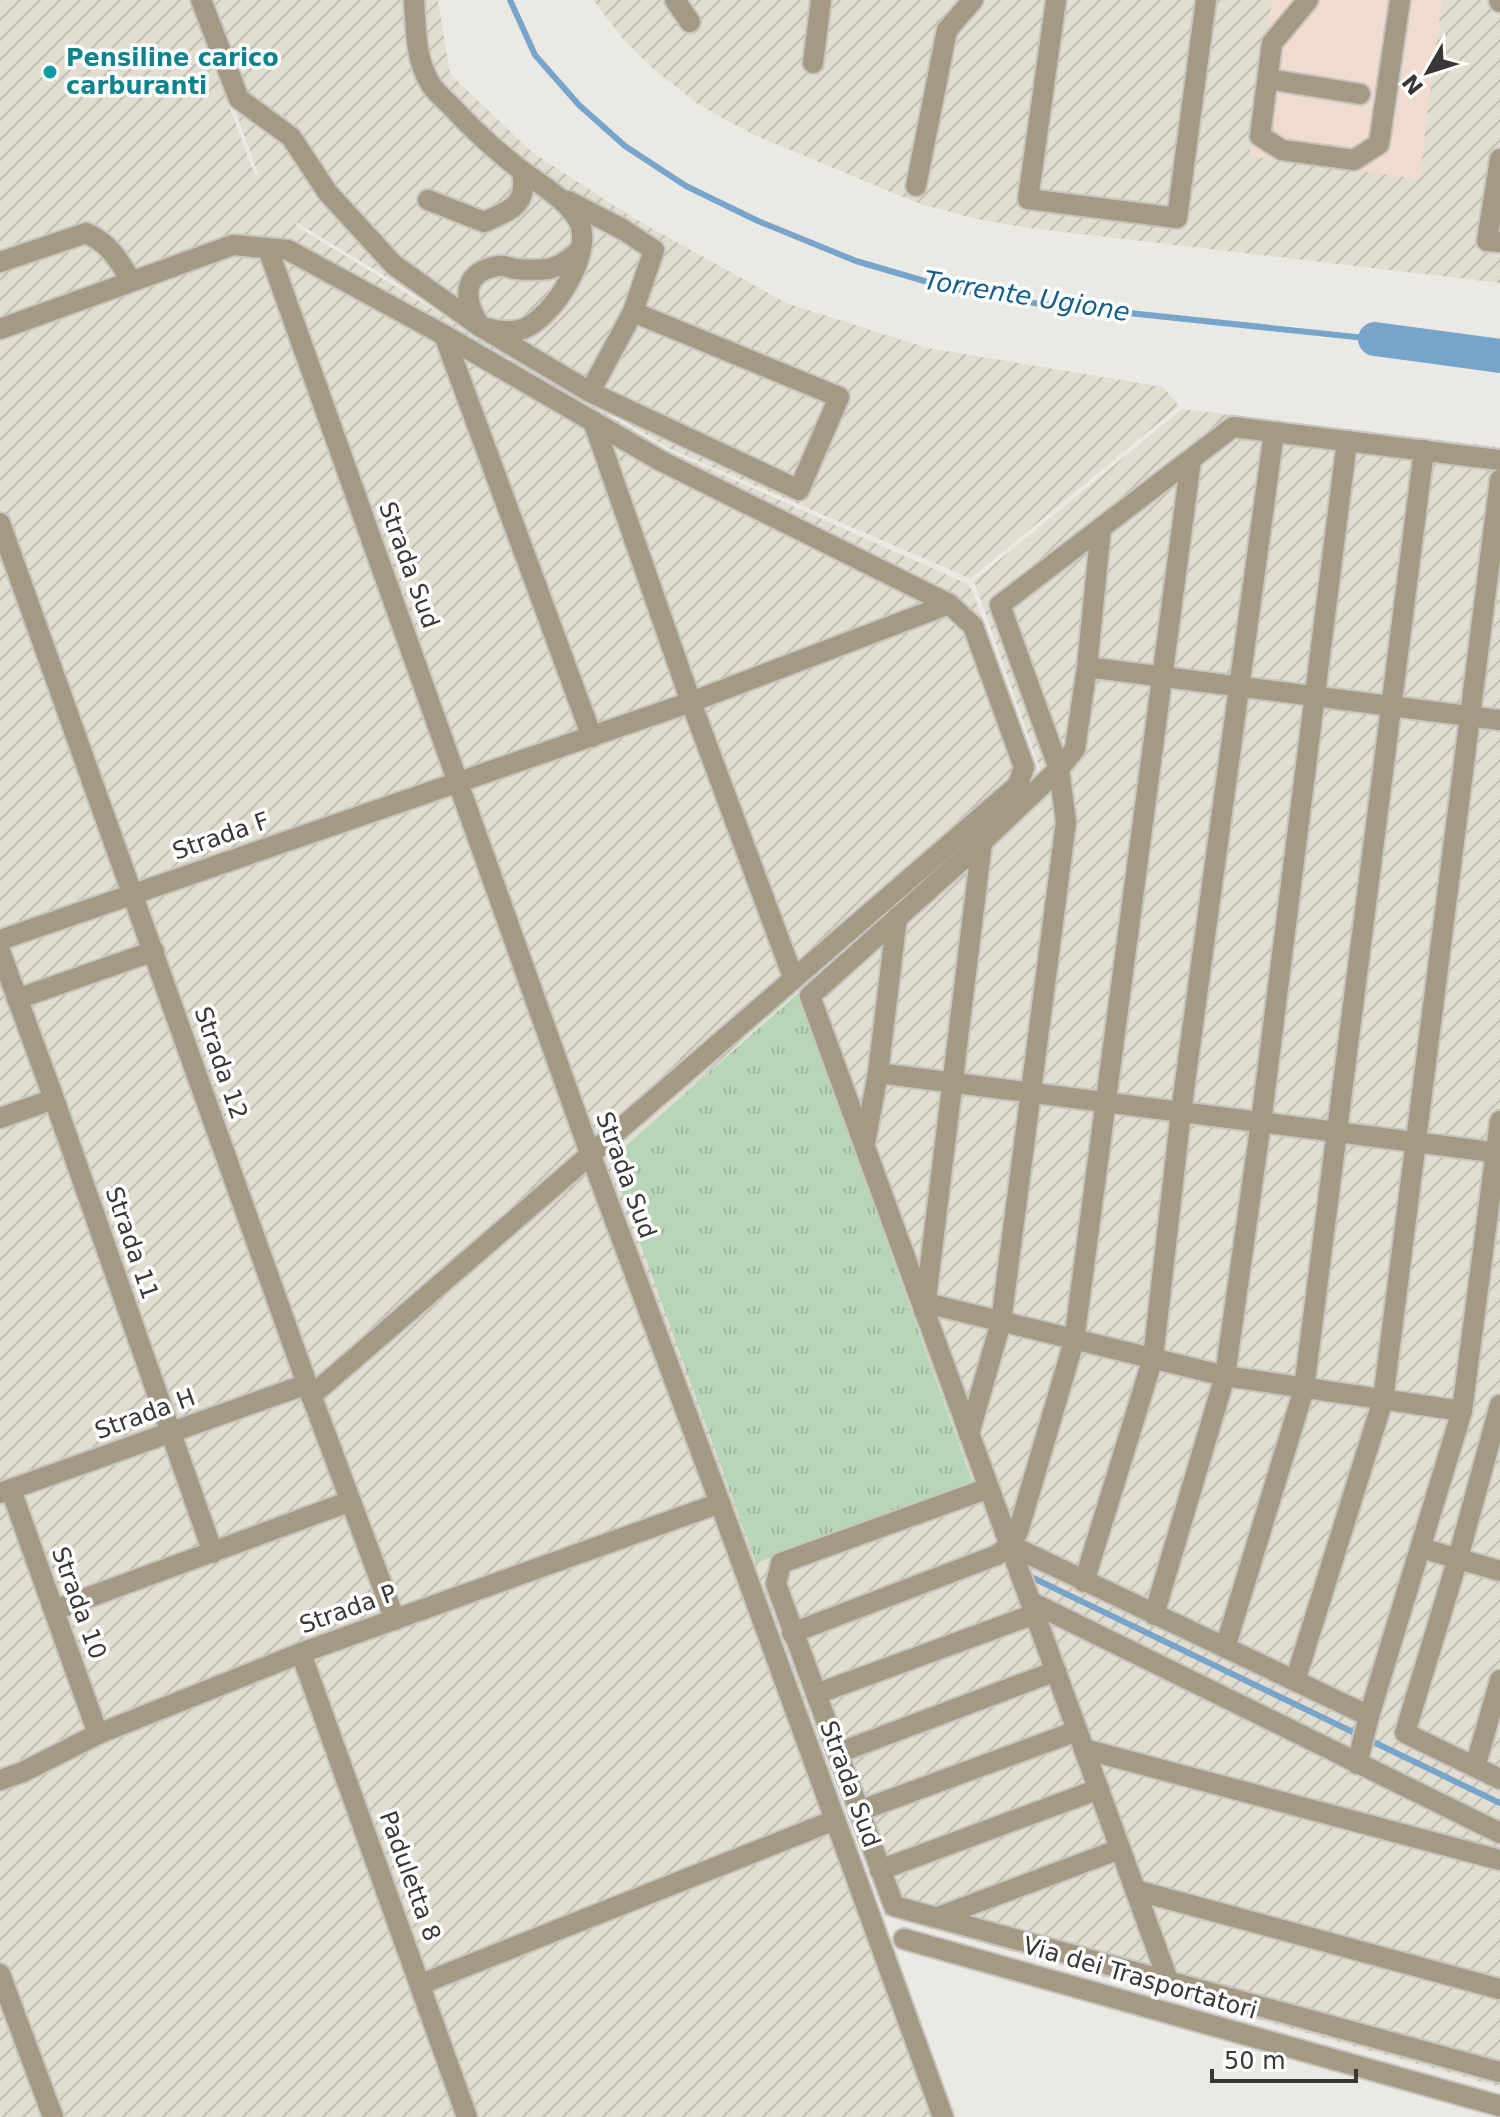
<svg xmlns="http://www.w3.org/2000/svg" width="1500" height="2117" font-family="'DejaVu Sans',sans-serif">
  <defs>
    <pattern id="industrial-furrows" width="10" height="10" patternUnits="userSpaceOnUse" patternTransform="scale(2)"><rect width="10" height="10" fill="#e2ddd1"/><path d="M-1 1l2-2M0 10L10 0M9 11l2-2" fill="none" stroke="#c3beb4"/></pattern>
    <pattern id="grass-tufts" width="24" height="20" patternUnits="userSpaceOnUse" patternTransform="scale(2)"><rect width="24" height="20" fill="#b7d6b7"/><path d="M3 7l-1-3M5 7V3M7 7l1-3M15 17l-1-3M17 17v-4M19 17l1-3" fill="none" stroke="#9eb89e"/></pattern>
  </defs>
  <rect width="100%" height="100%" fill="#ebe9e4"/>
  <path fill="#f1dace" d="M1272,0H1442L1419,180L1249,156Z"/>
  <g fill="url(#industrial-furrows)">
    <path d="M0,0H189L255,175L258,174L196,0H438L450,74L533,153L632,217L786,303L927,348L1163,387L1179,406L971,578L967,577L668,448L296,222L297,227L667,450L970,585L1040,775L610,1160L972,1481L799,995L1042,775L974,581L1182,409L1500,447V2087L885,1916L800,1685L953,2117H0Z"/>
    <path d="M593,0H1272L1249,156L1419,179L1442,0H1500V283L1030,228L977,219L920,204L752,134L701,106L653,69L624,40Z"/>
  </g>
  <path fill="url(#grass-tufts)" d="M798,993L972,1481L756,1563L610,1160Z"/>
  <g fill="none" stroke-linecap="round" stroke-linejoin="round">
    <g stroke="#76a4cb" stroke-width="6">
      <path d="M510,0L535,55L579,105L625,146L686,186L758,221L856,261L945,287L1034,303L1375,339"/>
      <path d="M1029,1576L1500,1803"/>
    </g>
    <path stroke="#76a4cb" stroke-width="34" d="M1375,339L1500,356"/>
    <g stroke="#c7c5c1" stroke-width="24">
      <g id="minor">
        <path d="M201,0L239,99L291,137L328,193L394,265L481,327L590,392L799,490L839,397L633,312L590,392"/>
        <path d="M414,0C416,27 415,59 430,83C434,91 444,99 450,105C473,130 496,151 522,171C541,185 564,198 577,218C597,249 554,317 523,329C509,334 496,330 481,327C464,302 459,273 498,266C504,265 510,268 516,269C526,270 539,270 548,269C561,266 570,259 580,250"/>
        <path d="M675,0L690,22"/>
        <path d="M1056,0L1028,199L1177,218L1206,0"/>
        <path d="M1308,0L1272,43L1260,136L1282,150L1354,160L1379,144L1400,0"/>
        <path d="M1499,0L1500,2"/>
        <path d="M813,63L821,0"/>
        <path d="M1268,79L1360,94"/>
        <path d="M1500,159L1487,241L1500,242"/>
        <path d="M916,186L947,30L973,0"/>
        <path d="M428,200L484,222C513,209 528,205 522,171"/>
        <path d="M568,201L622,229L654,250L633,312"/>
        <path d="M268,249L591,1156L720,1503L943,2117"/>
        <path d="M0,262L86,233C109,243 119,260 131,281"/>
        <path d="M0,329L233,245L288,250L444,335L661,461L949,604L973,626L1024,767L1018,785L311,1396"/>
        <path d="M444,335L592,737"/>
        <path d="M593,421L691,702L793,977"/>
        <path d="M1191,460L1074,1341L1018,1532L1010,1545L1369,1716L1357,1764"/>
        <path d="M0,523L307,1384L395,1620"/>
        <path d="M1087,667L1500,720"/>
        <path d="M0,940L691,702L949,604"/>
        <path d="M0,951L54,1099L213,1553"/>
        <path d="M17,999L154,951"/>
        <path d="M878,1073L1500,1153"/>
        <path d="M0,1118L54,1099"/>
        <path d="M865,1143L878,1073L897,917"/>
        <path d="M925,1307L982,842"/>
        <path d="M924,1311L934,1305L1225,1376L1462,1411"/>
        <path d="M1500,1405L1458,1558L1405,1733L1500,1779"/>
        <path d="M969,1434L1001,1322L1066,822L1059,769L1075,749L1087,667L1101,528"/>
        <path d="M989,1488L781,1563L776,1584L894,1906L1500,2072"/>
        <path d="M11,1490L98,1734"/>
        <path d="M0,1493L307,1384"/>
        <path d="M1421,1548L1500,1571"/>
        <path d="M1084,1582L1153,1358L1181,1112L1274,432"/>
        <path d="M1031,1602L1500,1833"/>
        <path d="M54,1610L351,1501"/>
        <path d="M1154,1615L1225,1376L1261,1122L1347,441"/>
        <path d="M792,1633L997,1555L1010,1545"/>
        <path d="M1225,1648L1304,1389L1424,450"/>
        <path d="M301,1653L467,2117"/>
        <path d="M1295,1681L1383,1400L1500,480"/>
        <path d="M816,1694L1035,1614"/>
        <path d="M1369,1716L1462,1411L1500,1121"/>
        <path d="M1084,1749L1500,1860"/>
        <path d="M838,1753L1056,1671"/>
        <path d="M1475,1767L1500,1680"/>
        <path d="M0,1780L23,1772L98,1734L301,1653L720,1503"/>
        <path d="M859,1811L1077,1731"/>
        <path d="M880,1870L1099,1789"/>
        <path d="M1135,1890L1500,1989"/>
        <path d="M938,1917L1120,1849"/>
        <path d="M904,1939L1500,2106"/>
        <path d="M0,1974L53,2117"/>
        <path d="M1168,1980L810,996L982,842L1059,769L1000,605L1233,427L1500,460"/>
        <path d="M421,1984L835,1820"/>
      </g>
    </g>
    <use href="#minor" stroke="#a49a83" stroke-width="20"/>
  </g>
  <circle fill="#0f9aa8" stroke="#fff" stroke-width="3" cx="50" cy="72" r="8"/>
  <g text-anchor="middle" stroke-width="7" stroke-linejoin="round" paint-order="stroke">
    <g font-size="24" font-weight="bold" fill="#0d838f" stroke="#fff" text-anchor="start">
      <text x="66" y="66">Pensiline carico<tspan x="66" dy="28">carburanti</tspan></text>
    </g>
    <g font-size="24" fill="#383735" stroke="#fff">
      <text transform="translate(409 565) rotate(70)" y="8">Strada Sud</text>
      <text transform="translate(221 836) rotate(-19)" y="8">Strada F</text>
      <text transform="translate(221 1063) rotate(71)" y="8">Strada 12</text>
      <text transform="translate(626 1175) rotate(70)" y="8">Strada Sud</text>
      <text transform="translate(132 1243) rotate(71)" y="8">Strada 11</text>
      <text transform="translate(145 1414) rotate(-20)" y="8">Strada H</text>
      <text transform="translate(79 1603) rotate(70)" y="8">Strada 10</text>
      <text transform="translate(348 1609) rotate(-20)" y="8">Strada P</text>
      <text transform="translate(850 1784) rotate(70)" y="8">Strada Sud</text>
      <text transform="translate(410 1876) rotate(70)" y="8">Paduletta 8</text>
      <text transform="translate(1140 1978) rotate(16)" y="8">Via dei Trasportatori</text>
    </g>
    <g font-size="26" font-style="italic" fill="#125d8e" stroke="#fff">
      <text transform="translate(1027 296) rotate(9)" y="9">Torrente Ugione</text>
    </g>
  </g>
  <g transform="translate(1428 72) rotate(231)" stroke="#ffffff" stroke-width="6" paint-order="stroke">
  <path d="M0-6L14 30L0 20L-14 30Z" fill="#383735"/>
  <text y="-12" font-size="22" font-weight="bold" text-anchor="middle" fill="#383735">N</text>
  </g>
  <path d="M1212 2069v12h144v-12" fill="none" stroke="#383735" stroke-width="4"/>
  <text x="1224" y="2069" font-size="24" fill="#383735" stroke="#ffffff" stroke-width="6" paint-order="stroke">50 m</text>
</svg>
